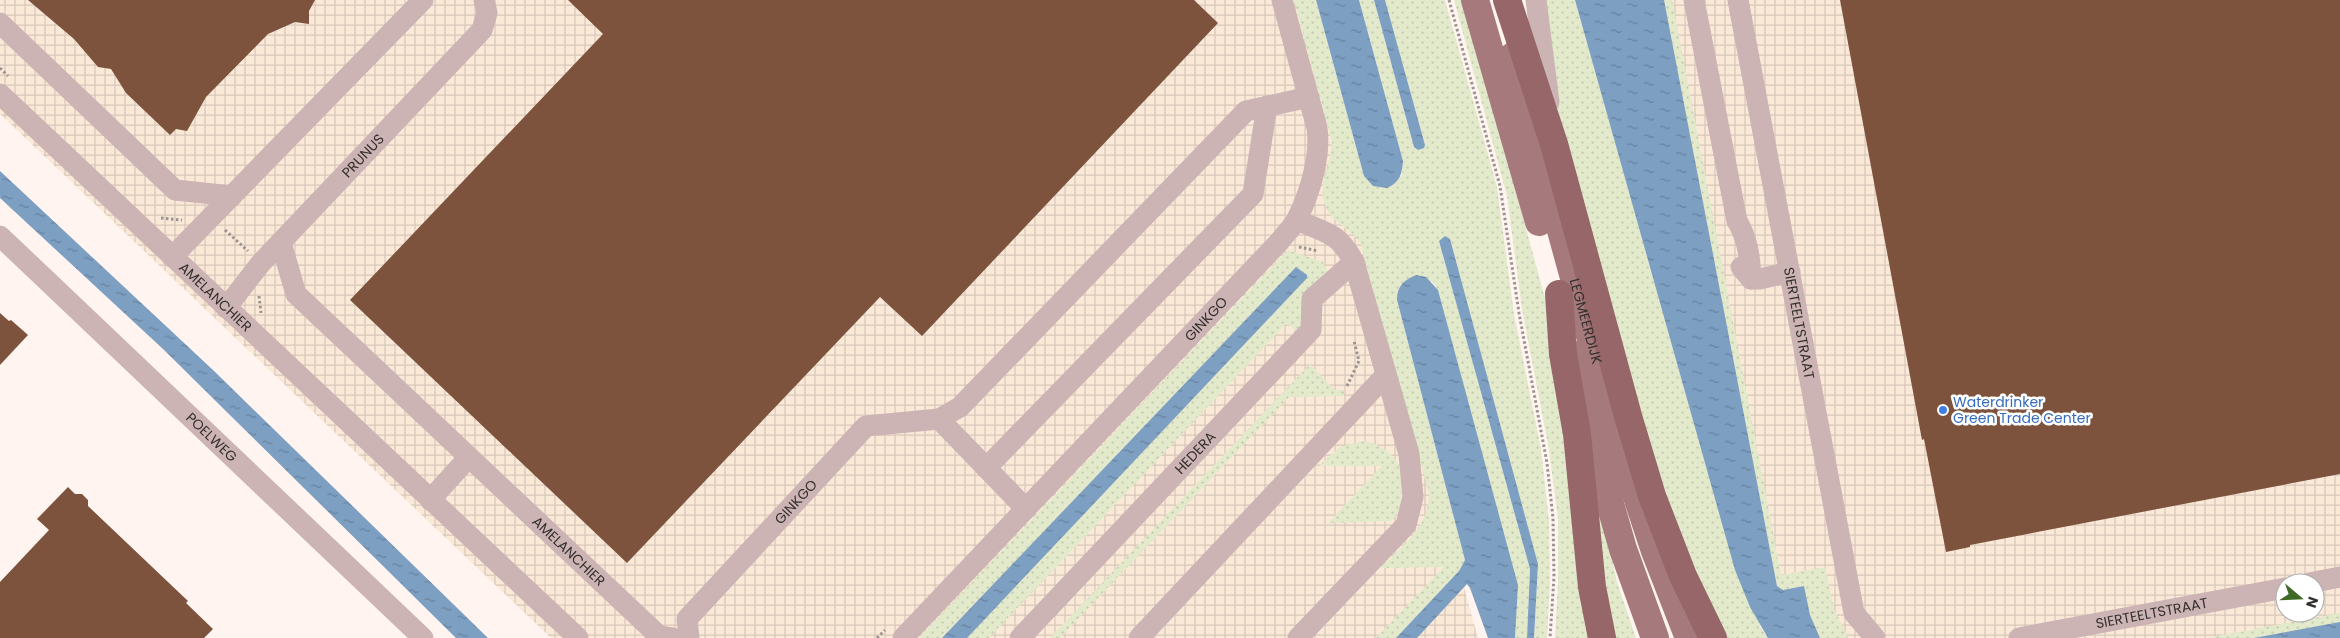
<svg xmlns="http://www.w3.org/2000/svg" width="2340" height="638" font-family="Poppins,sans-serif">
  <defs>
    <pattern id="industrial-grid" width="8" height="8" patternUnits="userSpaceOnUse" patternTransform="scale(1.25)"><rect width="8" height="8" fill="#fbe9d8"/><path d="M0 4h8M4 0v8" fill="none" stroke="#d8c8ba"/></pattern>
    <pattern id="grass-dots" width="8" height="8" patternUnits="userSpaceOnUse" patternTransform="scale(1.25)"><rect width="8" height="8" fill="#e2eacb"/><path d="M2 2h.1M6 6h.1" fill="none" stroke="#c2c9af" stroke-width="1.8" stroke-linecap="round"/></pattern>
    <pattern id="water-ripples" width="26" height="14" patternUnits="userSpaceOnUse" patternTransform="scale(1.25)"><rect width="26" height="14" fill="#7d9fc2"/><path d="M2 4q2-2 4 0t4 0M15 11q2-2 4 0t4 0" fill="none" stroke="#67829e"/></pattern>
  </defs>
  <rect width="100%" height="100%" fill="#fff4ef"/>
  <g fill="url(#industrial-grid)" fill-rule="evenodd">
    <path d="M0,0H1302L1478,638H551L0,114Z"/>
    <path d="M1641,0H2340V638H1795ZM2285,583H2315V613H2285Z"/>
  </g>
  <g fill="url(#grass-dots)">
    <path d="M1294,0H1316L1364,176L1392,186L1402,175L1403,161L1359,0H1374L1414,147L1418,150L1425,145L1385,0H1445L1497,187L1514,314L1541,449L1549,521L1550,581L1547,638H1534L1538,564L1450,240L1439,241L1530,569L1527,638H1515L1518,585L1438,290L1432,281L1397,300L1465,560L1459,571L1396,638H1376L1444,567L1381,568C1402,546 1430,526 1429,493L1361,245C1353,230 1343,229 1333,218C1311,193 1331,169 1332,142Z"/>
    <path d="M1454,0H1464L1549,313L1596,638H1555L1558,582V519L1549,450L1522,309L1507,196Z"/>
    <path d="M1539,0H1575L1706,466L1761,628L1768,638H1719L1664,521L1562,131L1546,46Z"/>
    <path d="M1664,0H1672L1781,575L1825,567L1834,609L1848,638H1820L1810,615L1804,586L1783,590L1777,586Z"/>
    <path d="M1288,250L1323,262L1328,273L1298,333L1287,323L989,638H967L1307,278L1296,267L942,638H919Z"/>
    <path d="M1310,364L1335,390H1344V396L1289,397L1060,638H1050Z"/>
    <path d="M1585,435L1617,582L1636,638H1608Z"/>
    <path d="M1363,441C1402,446 1419,493 1391,521L1328,523L1382,466H1319L1340,447Z"/>
    <path d="M2340,613V622L2254,638H2207Z"/>
  </g>
  <g fill="url(#water-ripples)">
    <path d="M1316,0H1359L1403,161C1402,174 1400,182 1387,188L1373,186L1364,176Z"/>
    <path d="M1374,0H1385L1425,145L1424,148L1418,150L1414,147Z"/>
    <path d="M1575,0H1664L1777,586L1783,590L1804,586L1810,615L1820,638H1768L1750,607L1735,570Z"/>
    <path d="M0,171L213,370L488,638H456L163,349L0,198Z"/>
    <path d="M1445,236L1450,239L1538,564L1534,638H1527L1530,569L1439,241Z"/>
    <path d="M1296,267L1307,275V278L967,638H942Z"/>
    <path d="M1416,275L1426,277L1438,290L1518,585L1515,638H1488L1470,588L1467,584L1417,638H1396L1459,571L1465,560L1397,300C1397,286 1404,280 1416,275Z"/>
    <path d="M2340,622V638H2254Z"/>
  </g>
  <g fill="#7d533e">
    <path d="M28,0H315L309,11V24L295,22L268,34L206,97L187,131L176,129L170,135L126,93L111,69L98,67L74,39Z"/>
    <path d="M568,0H1194L1218,23L922,336L880,297L627,563L350,300L603,34Z"/>
    <path d="M1840,0H2340V474L1970,545V547L1946,552L1924,439L1922,440Z"/>
    <path d="M0,313L9,321L11,320L28,335L0,365Z"/>
    <path d="M68,487L75,494H82L88,500V506L188,601L186,603L213,629L204,638H0V582L49,530L37,519Z"/>
  </g>
  <g fill="none" stroke-linecap="round" stroke-linejoin="round">
    <g stroke="#9b9390" stroke-width="3" stroke-dasharray="2.5 2.5" stroke-linecap="butt">
      <path d="M1449,0L1500,186L1519,313L1547,463L1553,518L1554,577L1550,638"/>
      <path d="M0,68L8,76"/>
      <path d="M161,218L182,220"/>
      <path d="M225,230L248,251"/>
      <path d="M1299,247L1318,251"/>
      <path d="M259,296L261,313"/>
      <path d="M1347,386L1359,361L1354,341"/>
      <path d="M877,638L885,630"/>
    </g>
    <g stroke="#ccb3b4" stroke-width="21">
      <path d="M1536,0L1549,102"/>
      <path d="M1694,0L1737,221C1748,239 1750,258 1751,279"/>
      <path id="s1" d="M1738,0L1854,613L1875,638"/>
      <path d="M0,23L175,190L232,196"/>
      <path id="s2" d="M0,94L578,638"/>
      <path d="M1297,220C1326,233 1338,232 1354,262L1409,454L1413,497L1406,525L1298,638"/>
      <path id="s3" d="M0,236L423,638"/>
      <path id="s4" d="M281,243L296,294L659,636L672,638"/>
      <path d="M172,257L423,0"/>
      <path d="M1741,267L1751,279H1760L1790,272"/>
      <path id="s5" d="M226,308L261,263L482,30L487,13L484,0"/>
      <path d="M939,419L1026,509"/>
      <path d="M986,468L1253,194L1267,106"/>
      <path d="M430,500L469,457"/>
      <path d="M2309,583L2340,577"/>
      <path id="s6" d="M689,638L687,619L866,426L939,419L960,407L1246,111L1309,97"/>
      <path id="s7" d="M903,638L1280,241C1285,234 1293,227 1297,219C1310,193 1321,156 1317,128L1282,0"/>
      <path id="s8" d="M1020,638L1311,330L1312,299L1354,262"/>
      <path d="M1139,638L1385,376"/>
      <path id="s9" d="M2019,638L2285,588"/>
    </g>
    <g stroke="#a67a7c" stroke-width="28">
      <path d="M1475,0L1539,222"/>
      <path id="s10" d="M1513,56L1620,445L1655,551L1689,638"/>
      <path d="M1575,355L1611,507L1623,549L1655,638"/>
    </g>
    <g stroke="#976668" stroke-width="28">
      <path d="M1507,0L1554,144L1628,416L1652,496L1683,576L1713,638"/>
      <path d="M1559,294L1563,354L1577,434L1592,587L1602,638"/>
    </g>
  </g>
  <circle fill="#3f7fe0" stroke="#fff" stroke-width="2" cx="1943" cy="410" r="5"/>
  <g text-anchor="middle" stroke-width="5" stroke-linejoin="round" paint-order="stroke">
    <g font-size="14" fill="#332f2d" stroke="#fff">
      <text dy="5" stroke="none"><textPath href="#s5" startOffset="205">PRUNUS</textPath></text>
      <text dy="5" stroke="none"><textPath href="#s2" startOffset="296">AMELANCHIER</textPath></text>
      <text dy="5" stroke="none"><textPath href="#s7" startOffset="440">GINKGO</textPath></text>
      <text dy="5" stroke="none"><textPath href="#s10" startOffset="275">LEGMEERDIJK</textPath></text>
      <text dy="5" stroke="none"><textPath href="#s1" startOffset="329">SIERTEELTSTRAAT</textPath></text>
      <text dy="5" stroke="none"><textPath href="#s3" startOffset="292">POELWEG</textPath></text>
      <text dy="5" stroke="none"><textPath href="#s8" startOffset="255">HEDERA</textPath></text>
      <text dy="5" stroke="none"><textPath href="#s6" startOffset="179">GINKGO</textPath></text>
      <text dy="5" stroke="none"><textPath href="#s4" startOffset="428">AMELANCHIER</textPath></text>
      <text dy="5" stroke="none"><textPath href="#s9" startOffset="135">SIERTEELTSTRAAT</textPath></text>
    </g>
    <g font-size="14" fill="#366cbe" stroke="#fff" text-anchor="start">
      <text x="1953" y="407">Waterdrinker<tspan x="1953" dy="16">Green Trade Center</tspan></text>
    </g>
  </g>
  <g transform="translate(2300 598) rotate(109)"><circle r="24" fill="#ffffff" stroke="#adacab"/>
  <path d="M0-4L9 19L0 12L-9 19Z" fill="#3e6926"/>
  <text y="-8" font-size="14" font-weight="bold" text-anchor="middle" fill="#332f2d">N</text>
  </g>
</svg>
